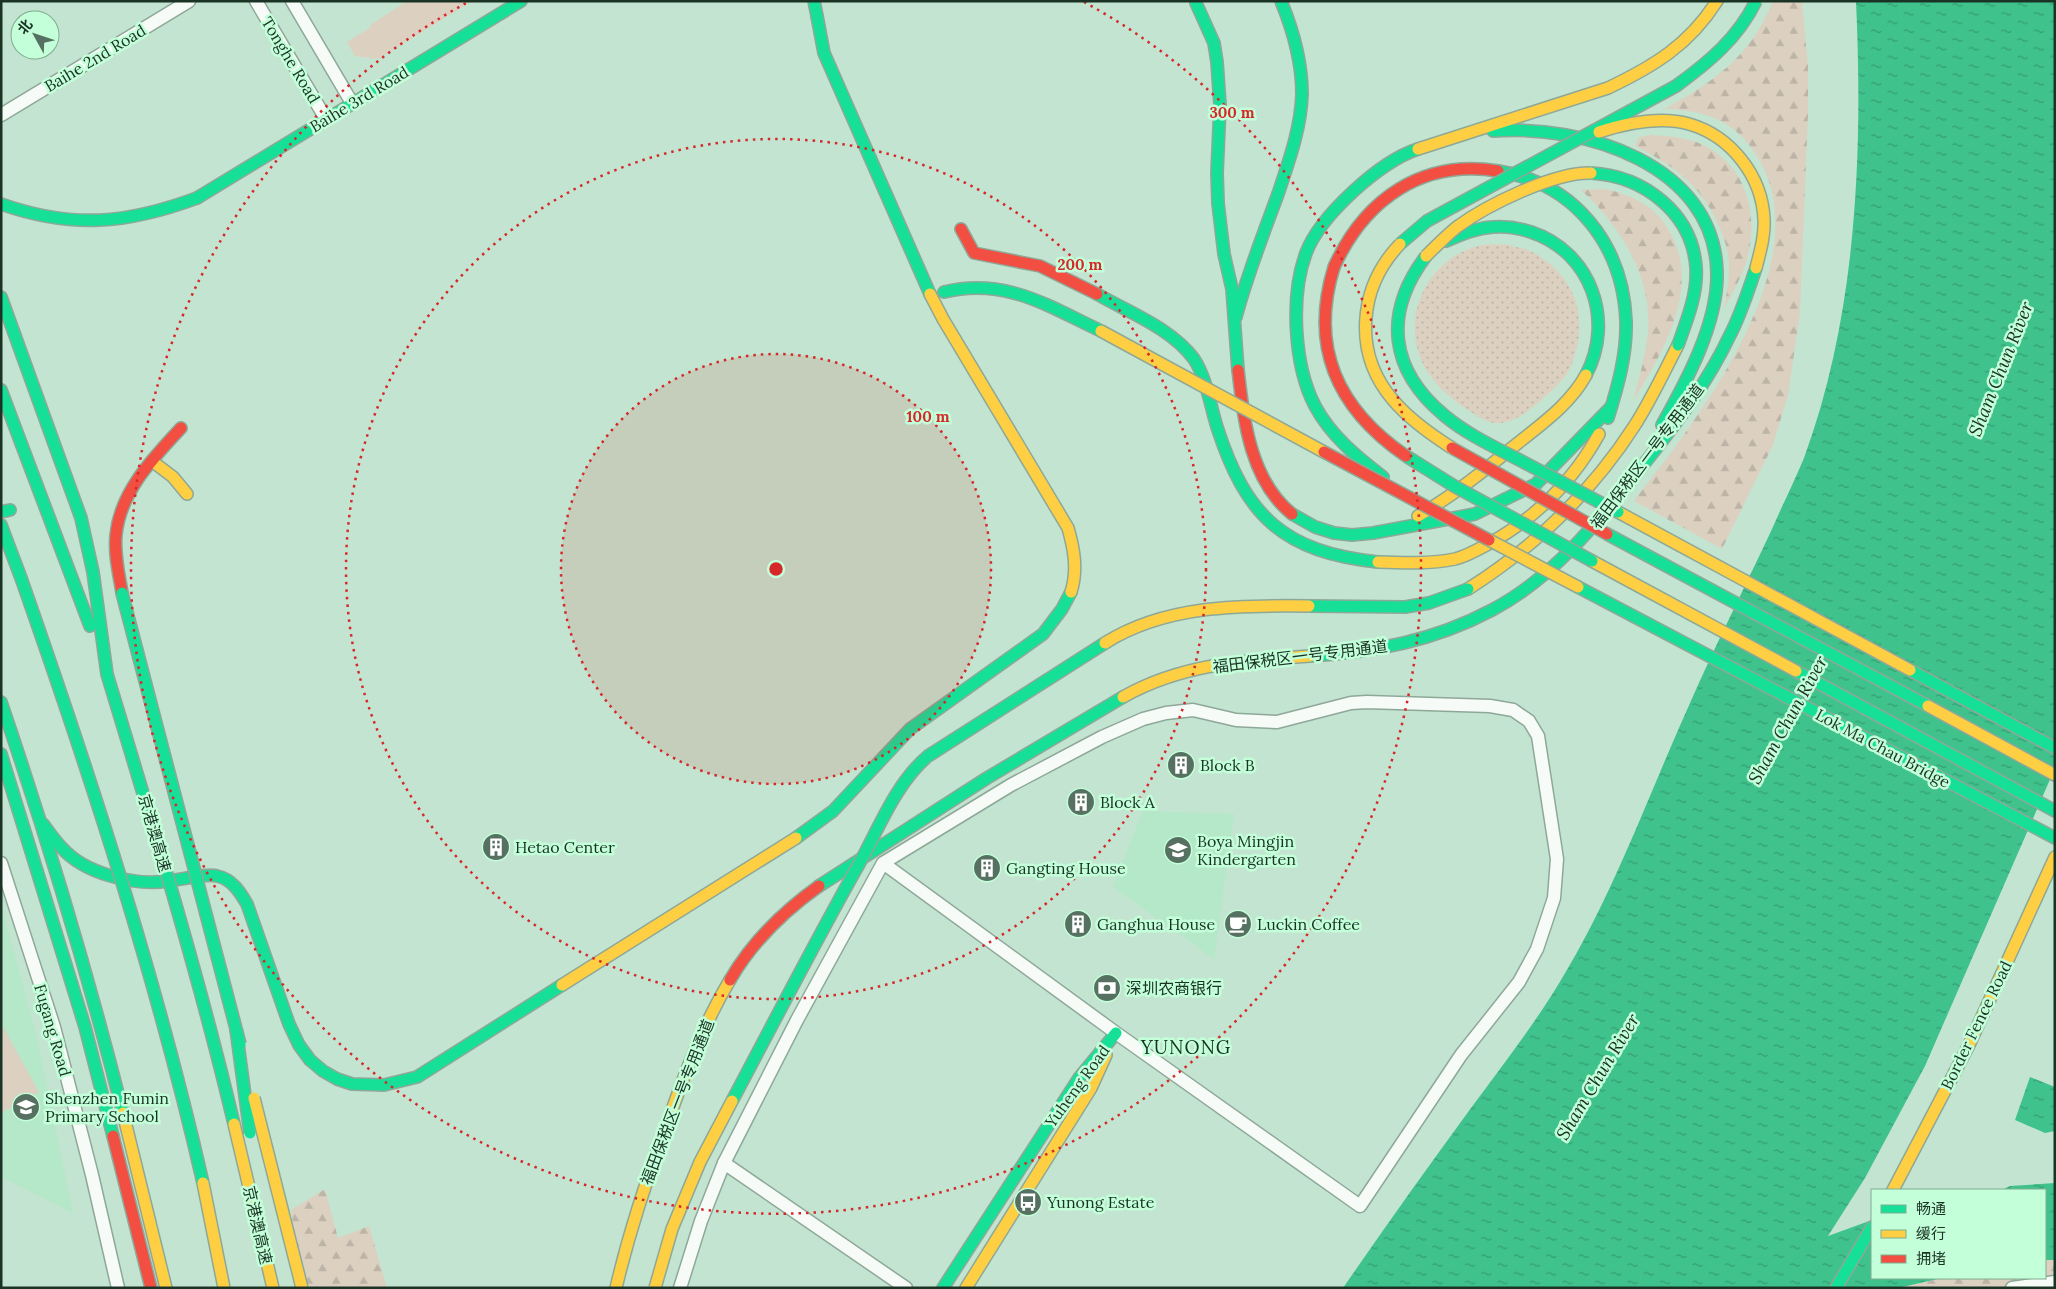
<svg xmlns="http://www.w3.org/2000/svg" width="2056" height="1289" font-family="Lora,'Noto Sans SC',serif">
  <defs>
    <pattern id="grass-dots" width="8" height="8" patternUnits="userSpaceOnUse" patternTransform="scale(1.25)"><rect width="8" height="8" fill="#dcd1c1"/><path d="M2 2h.1M6 6h.1" fill="none" stroke="#bcb4a6" stroke-width="1.8" stroke-linecap="round"/></pattern>
    <pattern id="forest-firs" width="22" height="20" patternUnits="userSpaceOnUse" patternTransform="scale(1.25)"><rect width="22" height="20" fill="#dcd1c1"/><path d="M5 1l3.5 6h-7zM16 11l3.5 6h-7z" fill="#bcb4a6"/></pattern>
    <pattern id="water-ripples" width="26" height="14" patternUnits="userSpaceOnUse" patternTransform="scale(1.25)"><rect width="26" height="14" fill="#3fc28c"/><path d="M2 4q2-2 4 0t4 0M15 11q2-2 4 0t4 0" fill="none" stroke="#349e72"/></pattern>
  </defs>
  <rect width="100%" height="100%" fill="#c3e4d0"/>
  <g fill="#b4e8c8">
    <path d="M1143,811L1234,814L1214,959L1113,887Z"/>
    <path d="M1,904L37,1038L73,1213L1,1177Z"/>
  </g>
  <path fill="url(#grass-dots)" d="M1505,244C1514,247 1526,248 1534,253C1578,278 1589,320 1571,366C1565,380 1550,392 1539,402C1528,412 1514,422 1499,423C1486,424 1476,415 1465,408C1448,397 1431,381 1422,362C1400,313 1430,256 1482,245C1490,244 1498,245 1505,244Z"/>
  <g fill="url(#forest-firs)">
    <path d="M1773,1H1802L1808,67V114L1800,313L1788,395L1773,445L1722,549L1634,501C1697,420 1825,258 1755,153C1733,119 1702,110 1664,109C1714,82 1751,56 1773,1Z"/>
    <path d="M1651,135C1669,136 1687,137 1703,145C1747,166 1758,213 1748,256C1743,275 1733,292 1724,309C1727,291 1731,273 1728,255C1727,245 1722,235 1719,226C1701,185 1673,165 1635,146L1639,137Z"/>
    <path d="M1603,189C1628,193 1653,204 1667,227C1704,285 1664,350 1633,401C1639,378 1646,355 1648,330C1652,277 1620,225 1581,190Z"/>
    <path d="M325,1189L338,1238L369,1226L387,1288H303L291,1210Z"/>
    <path d="M2045,1260H2055V1288H1898L1942,1278H2045Z"/>
  </g>
  <g fill="#dcd1c1">
    <path d="M407,1H472L378,59L355,56L347,42L371,27L370,25Z"/>
    <path d="M1,1023L39,1092L1,1113Z"/>
  </g>
  <g fill="url(#water-ripples)">
    <path d="M1856,1H2055V768L1925,1066L1865,1178L1828,1236L1872,1220V1278H1942L1898,1288H1343C1385,1227 1428,1167 1471,1108C1502,1066 1534,1025 1561,980C1614,893 1648,796 1690,703C1716,644 1745,587 1772,529C1782,506 1794,482 1804,458C1857,314 1863,153 1856,1Z"/>
    <path d="M2030,1077L2055,1087V1131L2045,1133L2015,1120Z"/>
    <path d="M2055,1183V1260H2045V1190H2002L2010,1186Z"/>
  </g>
  <g fill="none" stroke-linecap="round" stroke-linejoin="round">
    <g stroke="#8ea898" stroke-width="15">
      <g id="street">
        <path d="M256,1L326,119"/>
        <path d="M292,1L352,103"/>
        <path d="M1,115L189,1"/>
        <path d="M1,863L54,1027L92,1175L118,1288"/>
        <path d="M724,1163L906,1288"/>
        <path d="M680,1288L701,1221L724,1163L797,1020L883,863L1011,785L1102,737L1143,719L1166,713L1193,710L1236,720L1277,722L1351,703L1367,702L1490,706L1513,710L1529,721L1538,736L1557,859L1554,898L1537,949L1519,982L1461,1055L1360,1206L1116,1033L883,863"/>
        <path d="M2012,1288L2055,1282"/>
      </g>
    </g>
    <g stroke="#8ea898" stroke-width="14">
      <g id="fast">
        <path d="M814,1L817,16"/>
        <path d="M1196,3L1214,43L1217,62L1220,105L1217,173L1218,203L1224,254L1232,289L1238,370"/>
        <path d="M817,16L824,53L930,294"/>
        <path d="M1493,131C1583,124 1715,164 1717,273C1718,324 1686,382 1662,425"/>
        <path d="M1498,171C1575,183 1623,245 1626,321C1627,354 1618,386 1608,418"/>
        <path d="M197,198L521,1"/>
        <path d="M1,204C72,229 127,224 197,198"/>
        <path d="M1446,241C1462,234 1476,228 1493,227C1506,226 1519,228 1531,232C1591,252 1615,320 1586,375"/>
        <path d="M944,292C1005,277 1048,306 1101,331"/>
        <path d="M1097,294C1130,313 1171,328 1194,359C1207,379 1210,405 1217,427C1246,517 1284,552 1378,562"/>
        <path d="M1,297L81,518L93,572L107,674"/>
        <path d="M1236,317C1247,275 1263,235 1278,194C1289,161 1301,128 1302,94C1302,62 1293,30 1281,1"/>
        <path d="M1,390L90,626"/>
        <path d="M1383,477C1357,457 1331,436 1315,406C1294,366 1290,296 1306,253C1320,216 1380,161 1418,149"/>
        <path d="M1,512L10,510"/>
        <path d="M1292,514L1315,527L1334,533L1352,535L1373,533L1475,514L1536,484L1611,407"/>
        <path d="M1,525L21,578"/>
        <path d="M1607,534L1928,706"/>
        <path d="M1578,587L2055,838"/>
        <path d="M1310,656C1374,652 1434,641 1492,610C1555,577 1600,519 1644,464C1676,424 1708,382 1730,335C1741,314 1748,291 1756,268"/>
        <path d="M1910,670L2055,748"/>
        <path d="M1796,671L2055,811"/>
        <path d="M1,702C47,837 88,974 123,1113"/>
        <path d="M1,754L85,1027L113,1136"/>
        <path d="M43,824C49,832 55,841 62,848C85,874 135,886 168,881C179,880 208,873 217,876C232,879 240,892 247,904L289,1024L299,1045L310,1060L323,1071L337,1079L352,1084L384,1085L417,1077L562,985"/>
        <path d="M796,838L833,811L910,729L1043,634L1062,609L1071,592"/>
        <path d="M819,886L987,778L1123,697"/>
        <path d="M943,1288L1079,1078L1116,1033"/>
        <path d="M1836,1288L1872,1227"/>
      </g>
    </g>
    <g stroke="#8ea898" stroke-width="14">
      <g id="slow">
        <path d="M1418,149L1608,88C1654,66 1689,45 1717,1"/>
        <path d="M930,294L943,319L1068,528C1074,549 1078,570 1071,592"/>
        <path d="M152,461L173,477L187,494"/>
        <path d="M1618,512L1910,670"/>
        <path d="M1418,516C1454,495 1486,469 1518,443C1543,423 1570,404 1586,375"/>
        <path d="M1592,561L1796,671"/>
        <path d="M1378,562C1403,563 1431,564 1455,559C1467,556 1479,549 1490,543C1537,517 1573,481 1599,434"/>
        <path d="M1468,589C1534,547 1592,492 1635,425C1651,400 1664,372 1678,345"/>
        <path d="M1123,697C1181,664 1245,660 1310,656"/>
        <path d="M1928,706L2055,775"/>
        <path d="M562,985L796,838"/>
        <path d="M123,1113L166,1288"/>
        <path d="M1893,1190L1969,1045L2055,857"/>
        <path d="M616,1288C628,1237 644,1187 662,1138C681,1084 700,1030 730,980"/>
        <path d="M966,1288L1091,1088L1106,1055"/>
      </g>
    </g>
    <g stroke="#8ea898" stroke-width="14">
      <g id="jam">
        <path d="M961,229L974,253L1040,266L1097,294"/>
        <path d="M1334,267C1365,199 1422,159 1498,171"/>
        <path d="M1238,370C1244,421 1250,480 1292,514"/>
        <path d="M122,593C119,574 114,555 116,535C120,492 153,458 181,428"/>
        <path d="M730,980C752,942 784,911 819,886"/>
        <path d="M113,1136L151,1288"/>
      </g>
    </g>
    <use href="#street" stroke="#f6fbf8" stroke-width="12"/>
    <use href="#fast" stroke="#16e098" stroke-width="11"/>
    <use href="#slow" stroke="#ffcf43" stroke-width="11"/>
    <use href="#jam" stroke="#f24e42" stroke-width="11"/>
    <g stroke="#8ea898" stroke-width="14" stroke-linecap="butt">
      <g id="fast-bridge">
        <path d="M1591,173C1644,176 1692,213 1696,267C1698,293 1687,320 1678,345"/>
        <path d="M1400,244L1427,221L1676,86C1709,62 1738,38 1756,1"/>
        <path d="M1426,256C1383,313 1389,370 1445,416C1469,436 1499,449 1527,464C1557,480 1588,496 1618,512"/>
        <path d="M1406,456L1454,486L1592,561"/>
        <path d="M21,578C91,777 156,977 203,1183"/>
        <path d="M122,593L240,1044"/>
        <path d="M1309,606L1405,607L1429,603L1468,589"/>
        <path d="M107,674C152,823 198,972 234,1124"/>
        <path d="M236,1029L250,1133"/>
        <path d="M732,1101C774,1022 815,942 859,864C879,828 896,783 928,756L1105,643"/>
      </g>
    </g>
    <g stroke="#8ea898" stroke-width="14" stroke-linecap="butt">
      <g id="slow-bridge">
        <path d="M1599,132C1627,123 1660,116 1689,124C1731,136 1762,176 1764,219C1765,236 1760,252 1756,268"/>
        <path d="M1400,244C1359,287 1352,352 1393,400C1409,419 1430,434 1452,448"/>
        <path d="M1426,256C1436,246 1446,236 1457,227C1487,205 1554,172 1591,173"/>
        <path d="M1101,331L1324,452"/>
        <path d="M1489,540L1578,587"/>
        <path d="M1105,643C1165,605 1240,605 1309,606"/>
        <path d="M254,1098L302,1288"/>
        <path d="M234,1124L273,1288"/>
        <path d="M203,1183L224,1288"/>
        <path d="M655,1288L672,1229L700,1162L732,1101"/>
      </g>
    </g>
    <g stroke="#8ea898" stroke-width="14" stroke-linecap="butt">
      <g id="jam-bridge">
        <path d="M1334,267C1309,348 1338,409 1406,456"/>
        <path d="M1452,448L1607,534"/>
        <path d="M1324,452L1489,540"/>
      </g>
    </g>
    <use href="#fast-bridge" stroke="#16e098" stroke-width="11"/>
    <use href="#slow-bridge" stroke="#ffcf43" stroke-width="11"/>
    <use href="#jam-bridge" stroke="#f24e42" stroke-width="11"/>
  </g>
  <circle cx="776" cy="569" r="215" fill="#d62828" fill-opacity=".12"/>
  <g fill="none" stroke="#d62828" stroke-width="2.5" stroke-dasharray="2.5 5">
    <circle cx="776" cy="569" r="215"/>
    <circle cx="776" cy="569" r="430"/>
    <path d="M1084 2A645 645 0 1 1 468 2"/>
  </g>
  <defs>
    <g id="building-disc" transform="scale(1.4375)"><circle r="9.5" fill="#567161" stroke="#c3ffd9"/><path d="M-4-6H4V6H1V3H-1V6H-4ZM-2.5-4.3h1.7v1.8h-1.7ZM.8-4.3h1.7v1.8H.8ZM-2.5-1h1.7V.8h-1.7ZM.8-1h1.7V.8H.8Z" fill="#fff"/></g>
    <g id="school-disc" transform="scale(1.4375)"><circle r="9.5" fill="#567161" stroke="#c3ffd9"/><path d="M0-5L7-2L0 1L-7-2ZM-4 1L0 2.5L4 1V4Q0 6-4 4Z" fill="#fff"/></g>
    <g id="cafe-disc" transform="scale(1.4375)"><circle r="9.5" fill="#567161" stroke="#c3ffd9"/><path d="M-5.5-4.5H6V0H3Q3 3.5 0 3.5H-2.5Q-5.5 3.5-5.5 0ZM3-3.2v2h1.7v-2ZM-6 4.5H4V6H-6Z" fill="#fff"/></g>
    <g id="bank-disc" transform="scale(1.4375)"><circle r="9.5" fill="#567161" stroke="#c3ffd9"/><path d="M-6-4H6V4H-6ZM0-2.3a2.3 2.3 0 1 0 0 4.6a2.3 2.3 0 1 0 0-4.6Z" fill="#fff"/></g>
    <g id="bus-disc" transform="scale(1.4375)"><circle r="9.5" fill="#567161" stroke="#c3ffd9"/><path d="M-5-6H5V4H4V6H2V4H-2V6H-4V4H-5ZM-3.5-4V0h7V-4ZM-3.5 1.2v1.5H-2V1.2ZM2 1.2v1.5H3.5V1.2Z" fill="#fff"/></g>
  </defs>
  <g fill-rule="evenodd">
    <use href="#building-disc" x="1181" y="765"/>
    <use href="#building-disc" x="1081" y="802"/>
    <use href="#building-disc" x="496" y="847"/>
    <use href="#school-disc" x="1178" y="850"/>
    <use href="#building-disc" x="987" y="868"/>
    <use href="#building-disc" x="1078" y="924"/>
    <use href="#cafe-disc" x="1238" y="924"/>
    <use href="#bank-disc" x="1107" y="988"/>
    <use href="#school-disc" x="26" y="1107"/>
    <use href="#bus-disc" x="1028" y="1202"/>
  </g>
  <g text-anchor="middle" stroke-width="5" stroke-linejoin="round" paint-order="stroke">
    <g font-size="16" fill="#1b3325" stroke="#c3ffd9">
      <text transform="translate(95 58) rotate(-31)" y="6">Baihe 2nd Road</text>
      <text transform="translate(291 60) rotate(59)" y="6">Tonghe Road</text>
      <text transform="translate(359 99) rotate(-31)" y="6">Baihe 3rd Road</text>
      <text transform="translate(1647 456) rotate(-53)" y="6">福田保税区一号专用通道</text>
      <text transform="translate(1300 656) rotate(-7)" y="6">福田保税区一号专用通道</text>
      <text transform="translate(1883 748) rotate(28)" y="6">Lok Ma Chau Bridge</text>
      <text transform="translate(155 833) rotate(74)" y="6">京港澳高速</text>
      <text transform="translate(1976 1025) rotate(-64)" y="6">Border Fence Road</text>
      <text transform="translate(53 1030) rotate(74)" y="6">Fugang Road</text>
      <text transform="translate(1077 1086) rotate(-54)" y="6">Yuheng Road</text>
      <text transform="translate(677 1102) rotate(-69)" y="6">福田保税区一号专用通道</text>
      <text transform="translate(258 1225) rotate(77)" y="6">京港澳高速</text>
    </g>
    <g font-size="16" fill="#1b3325" stroke="#c3ffd9" text-anchor="start">
      <text x="1200" y="771">Block B</text>
      <text x="1100" y="808">Block A</text>
      <text x="1197" y="847">Boya Mingjin<tspan x="1197" dy="18">Kindergarten</tspan></text>
      <text x="515" y="853">Hetao Center</text>
      <text x="1006" y="874">Gangting House</text>
      <text x="1097" y="930">Ganghua House</text>
      <text x="1257" y="930">Luckin Coffee</text>
      <text x="1126" y="994">深圳农商银行</text>
      <text x="45" y="1104">Shenzhen Fumin<tspan x="45" dy="18">Primary School</tspan></text>
      <text x="1047" y="1208">Yunong Estate</text>
    </g>
    <g font-size="18" font-style="italic" fill="#193023" stroke="#c3ffd9">
      <text transform="translate(2001 369) rotate(-68)" y="6">Sham Chun River</text>
      <text transform="translate(1788 720) rotate(-61)" y="6">Sham Chun River</text>
      <text transform="translate(1598 1077) rotate(-59)" y="6">Sham Chun River</text>
    </g>
    <g font-size="19" letter-spacing="1" fill="#1b3325" stroke="#c3ffd9">
      <text x="1186" y="1054">YUNONG</text>
    </g>
  </g>
  <circle cx="776" cy="569" r="8" fill="#d62828" stroke="#c3ffd9" stroke-width="2.5"/>
  <g font-size="15" text-anchor="middle" font-weight="bold" fill="#d62828" stroke="#c3ffd9" stroke-width="5" stroke-linejoin="round" paint-order="stroke">
    <text x="1232" y="118">300 m</text>
    <text x="1080" y="270">200 m</text>
    <text x="928" y="422">100 m</text>
  </g>
  <rect width="2056" height="1289" fill="none" stroke="#1b3325" stroke-width="5"/>
  <rect x="1871" y="1189" width="175" height="90" fill="#c3ffd9" stroke="#80ad91"/>
  <rect x="1881" y="1205" width="25" height="8" fill="#16e098" stroke="#80ad91"/>
  <text x="1916" y="1214" font-size="15" fill="#1b3325">畅通</text>
  <rect x="1881" y="1230" width="25" height="8" fill="#ffcf43" stroke="#80ad91"/>
  <text x="1916" y="1239" font-size="15" fill="#1b3325">缓行</text>
  <rect x="1881" y="1255" width="25" height="8" fill="#f24e42" stroke="#80ad91"/>
  <text x="1916" y="1264" font-size="15" fill="#1b3325">拥堵</text>
  <g transform="translate(35 35) rotate(310)"><circle r="24" fill="#c3ffd9" stroke="#80ad91"/>
  <path d="M0-4L9 19L0 12L-9 19Z" fill="#567161"/>
  <text y="-8" font-size="14" font-weight="bold" text-anchor="middle" fill="#1b3325">北</text>
  </g>
</svg>
